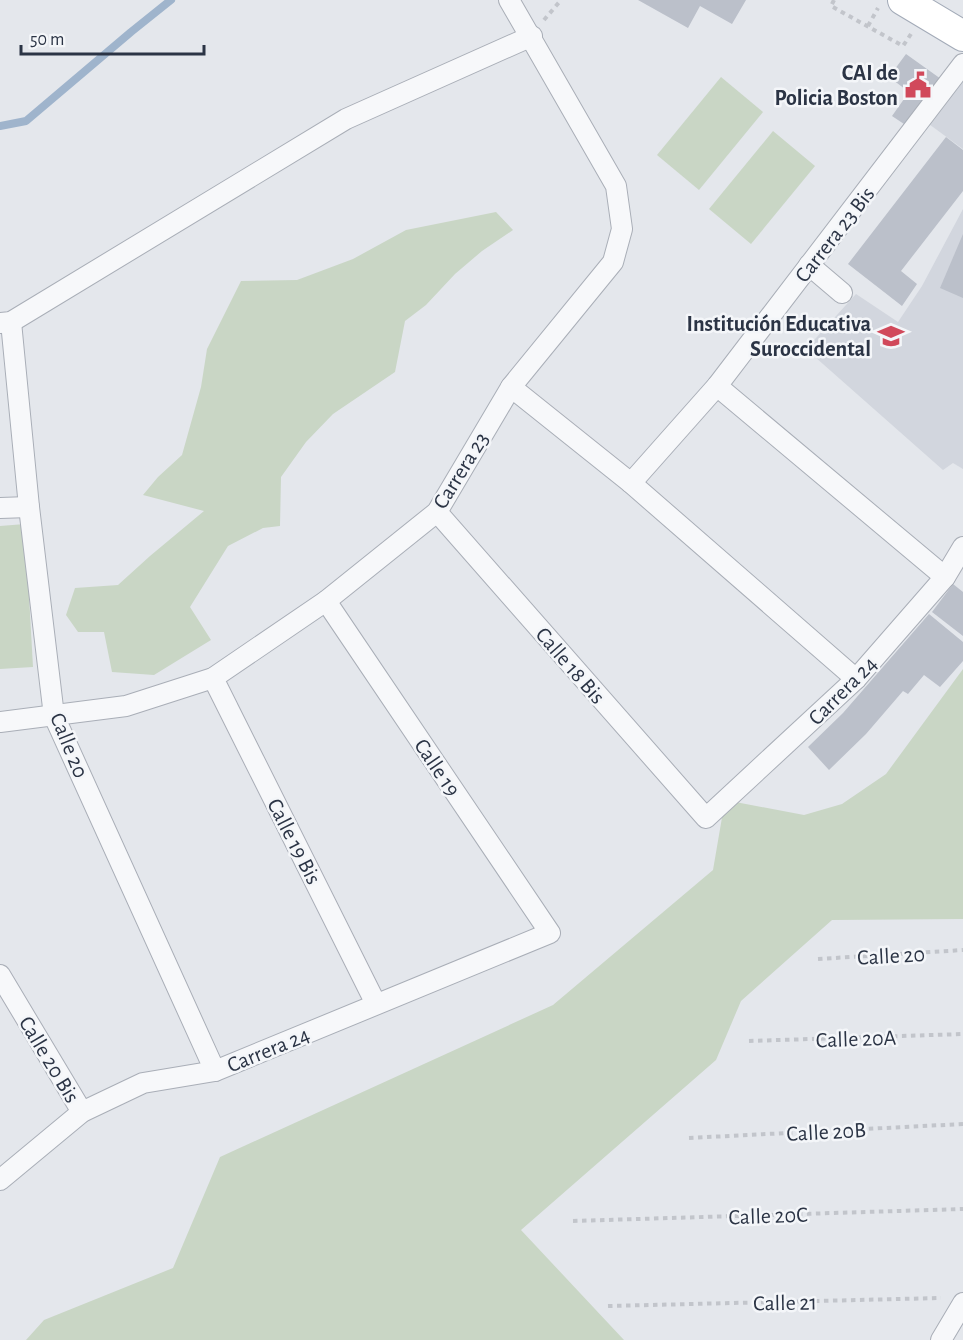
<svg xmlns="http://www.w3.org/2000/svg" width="963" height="1340" font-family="'Alegreya Sans',sans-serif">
  <rect width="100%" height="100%" fill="#e4e7ec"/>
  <g fill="#d2d6de">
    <path d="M963,64V149L922,119Z"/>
    <path d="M963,209V469L953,463L943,470L806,349L856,294L898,322L922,286Z"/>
  </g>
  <g fill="#c9d6c5">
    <path d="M721,77L763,112L699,190L657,155Z"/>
    <path d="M773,131L815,166L751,244L709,209Z"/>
    <path d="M496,212L513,230L482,251L455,274L426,305L405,321L395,372L333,414L306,442L281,477L280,526L263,528L228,546L190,607L211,640L154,675L112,672L104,632H78L66,615L75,588L118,585L150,556L204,511L143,495L158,477L182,455L201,387L207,349L241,281L297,280L353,259L406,230Z"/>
    <path d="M25,524L33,667L0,669V526Z"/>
    <path d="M963,669V919L832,920L741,1001L716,1060L521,1230L624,1340H26L44,1320L173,1268L220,1157L553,1005L713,870L725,800L804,815L842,804L886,774Z"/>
  </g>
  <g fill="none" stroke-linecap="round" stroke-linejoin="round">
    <path stroke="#9fb4cc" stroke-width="8" d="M0,126L26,121L131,32L171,0"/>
  </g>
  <g fill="#bbc0ca">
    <path d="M638,0H746L732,24L700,6L688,28Z"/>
    <path d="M906,54L941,79L907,126L892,116L909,92L889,77Z"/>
    <path d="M946,137L963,150V191L901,271L917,284L902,306L848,264Z"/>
    <path d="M963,234V298L940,288Z"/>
    <path d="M953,584L963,592V636L932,612Z"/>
    <path d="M929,614L963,642V661L940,687L924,675L908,694L903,691L866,734L829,770L808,747L843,713Z"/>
  </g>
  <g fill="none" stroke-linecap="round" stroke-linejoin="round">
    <g stroke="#a9aeb7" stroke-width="22">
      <g id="street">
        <path d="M809,265L842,293"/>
        <path d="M11,322L29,507L54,716L215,1071"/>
        <path d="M0,323L11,322L346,119L532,36"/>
        <path d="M717,386L945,577"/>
        <path d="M511,387L631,483L856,679"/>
        <path d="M631,483L717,386L963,64"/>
        <path d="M0,508L29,507"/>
        <path d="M437,512L706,818L856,679L945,577L963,547"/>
        <path d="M213,678L376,1004"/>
        <path d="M0,722L126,706L213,678L326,601L437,512L511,387L613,262L622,229L616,186L509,0"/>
        <path d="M0,975L82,1112"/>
        <path d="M0,1180L82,1112L143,1083L215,1071L550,933L326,601"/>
        <path d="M941,1340L963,1303"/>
      </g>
    </g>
    <g stroke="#a3abb8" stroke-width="32">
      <path id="primary" d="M903,0L963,36"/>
    </g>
    <g stroke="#c2c5cb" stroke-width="4" stroke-dasharray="4.5 4.5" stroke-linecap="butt">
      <path d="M834,0L831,6L903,46L911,34"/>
      <path d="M544,20L561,0"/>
      <path d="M868,26L878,8"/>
      <path d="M818,959L963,950"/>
      <path d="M749,1041L963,1034"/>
      <path d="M689,1138L963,1124"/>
      <path d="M573,1221L963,1209"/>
      <path d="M608,1306L941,1298"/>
    </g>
    <use href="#street" stroke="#f7f8fa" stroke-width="20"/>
    <use href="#primary" stroke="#fff" stroke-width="30"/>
  </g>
  <defs>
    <g id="civic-bare" transform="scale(2.07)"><path d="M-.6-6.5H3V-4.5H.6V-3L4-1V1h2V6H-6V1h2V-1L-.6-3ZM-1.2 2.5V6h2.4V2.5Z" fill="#d1495b" stroke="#f4f6f9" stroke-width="2.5" paint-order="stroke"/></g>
    <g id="school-bare" transform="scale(2.07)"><path d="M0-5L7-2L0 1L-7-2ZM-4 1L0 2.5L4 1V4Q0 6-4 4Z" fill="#d1495b" stroke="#f4f6f9" stroke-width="2.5" paint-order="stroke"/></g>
  </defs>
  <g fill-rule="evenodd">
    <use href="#civic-bare" x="918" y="85"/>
    <use href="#school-bare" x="891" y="336"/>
  </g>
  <g text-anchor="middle" stroke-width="5" stroke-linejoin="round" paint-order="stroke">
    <g font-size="22" font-weight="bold" fill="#2b3445" stroke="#f4f6f9" text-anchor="end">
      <text x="898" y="80">CAI de<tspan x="898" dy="25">Policia Boston</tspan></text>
      <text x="871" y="331">Institución Educativa<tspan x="871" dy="25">Suroccidental</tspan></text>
    </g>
    <g font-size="22" fill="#2b3445" stroke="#f4f6f9">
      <text transform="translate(834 234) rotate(-52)" y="8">Carrera 23 Bis</text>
      <text transform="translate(460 470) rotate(-58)" y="8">Carrera 23</text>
      <text transform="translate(571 665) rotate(49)" y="8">Calle 18 Bis</text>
      <text transform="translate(842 690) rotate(-45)" y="8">Carrera 24</text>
      <text transform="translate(70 745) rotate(68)" y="8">Calle 20</text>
      <text transform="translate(438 767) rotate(56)" y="8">Calle 19</text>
      <text transform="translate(295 841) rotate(63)" y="8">Calle 19 Bis</text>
      <text transform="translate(891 955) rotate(-3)" y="8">Calle 20</text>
      <text transform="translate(856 1038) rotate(-2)" y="8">Calle 20A</text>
      <text transform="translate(268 1049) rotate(-22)" y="8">Carrera 24</text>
      <text transform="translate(50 1059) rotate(59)" y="8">Calle 20 Bis</text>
      <text transform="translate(826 1131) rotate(-3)" y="8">Calle 20B</text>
      <text transform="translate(768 1215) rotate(-2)" y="8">Calle 20C</text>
      <text transform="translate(785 1302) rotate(-1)" y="8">Calle 21</text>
    </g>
  </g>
  <path d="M21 45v9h183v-9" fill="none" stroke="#2b3445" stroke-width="3"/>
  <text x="30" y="45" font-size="18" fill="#2b3445" stroke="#f4f6f9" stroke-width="4.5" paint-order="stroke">50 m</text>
</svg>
